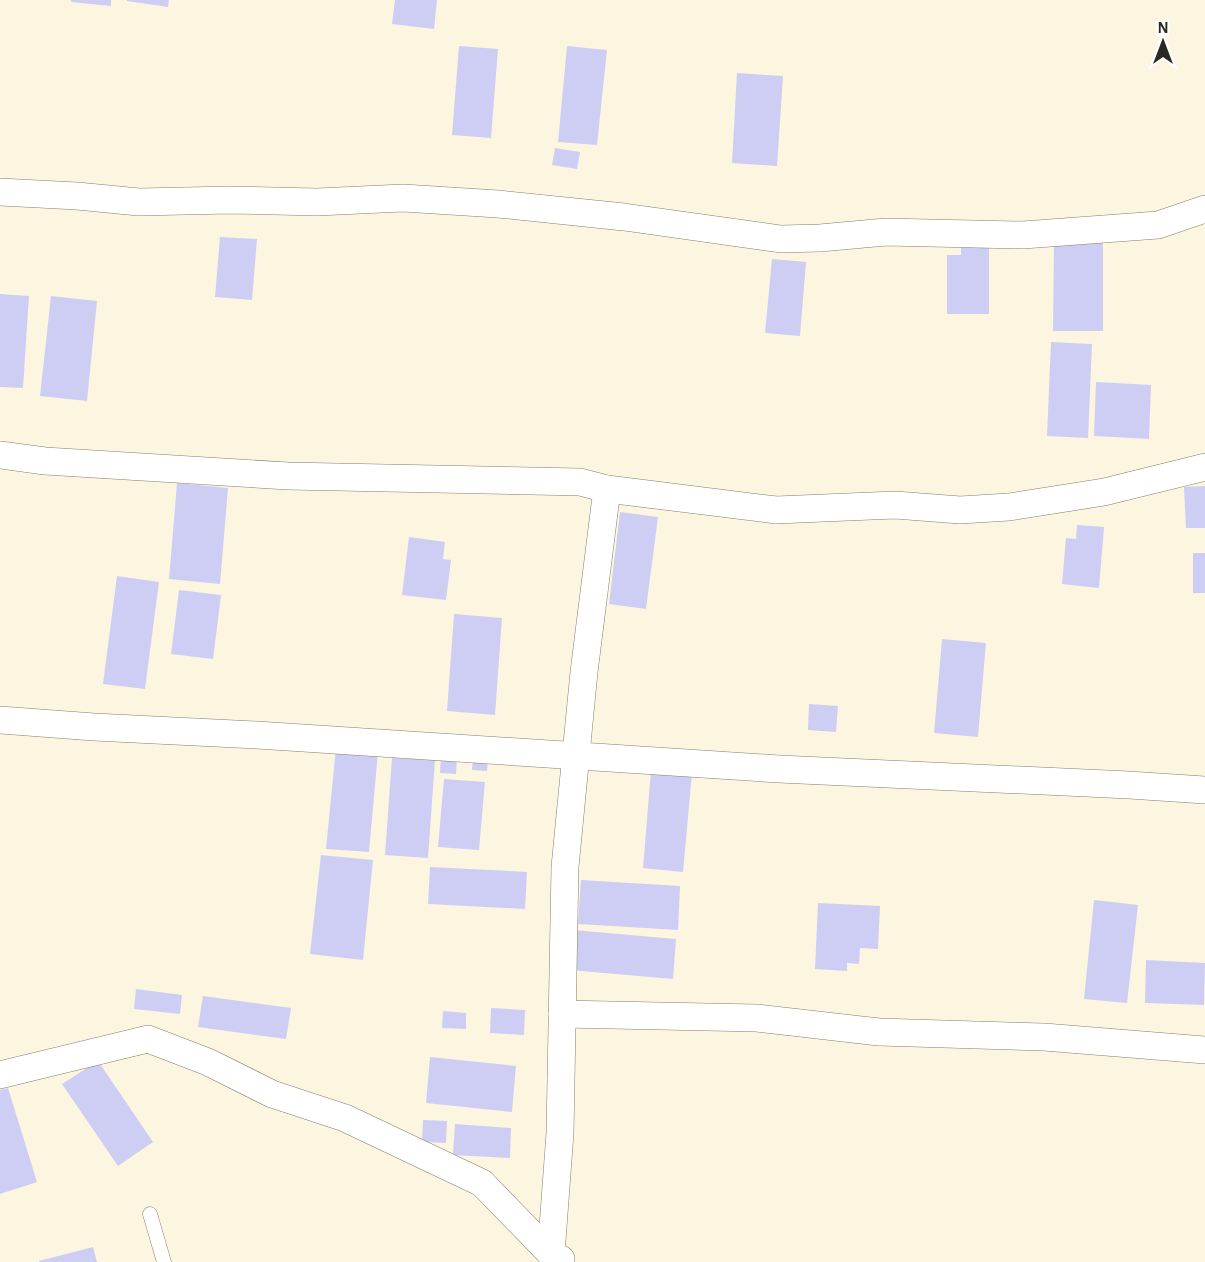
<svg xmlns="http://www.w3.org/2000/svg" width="1205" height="1262" font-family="'Alegreya Sans',sans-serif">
  <rect width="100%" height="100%" fill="#fcf6e0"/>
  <g fill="#cecef4">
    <path d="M71,0H111V6L71,2Z"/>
    <path d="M127,0H169L168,7L127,1Z"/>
    <path d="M395,0H437L434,29L392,24Z"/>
    <path d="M459,46L498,49L491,138L452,135Z"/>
    <path d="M567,46L607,50L597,145L558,142Z"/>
    <path d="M737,73L783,76L777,166L732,163Z"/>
    <path d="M555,148L580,152L577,169L552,165Z"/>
    <path d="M220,237L257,239L252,300L215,297Z"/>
    <path d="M1054,240H1103V331H1053Z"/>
    <path d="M961,243L989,244V314H947V255H961Z"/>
    <path d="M772,259L806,262L800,336L765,333Z"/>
    <path d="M0,294L29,296L23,388L0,387Z"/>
    <path d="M51,296L97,301L87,401L40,396Z"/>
    <path d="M1051,342L1092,344L1088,438L1047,436Z"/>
    <path d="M1096,382L1151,385L1149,439L1094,436Z"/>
    <path d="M177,483L228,488L220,584L169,579Z"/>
    <path d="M1205,486V528H1186L1184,487Z"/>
    <path d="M620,512L658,517L646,609L609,604Z"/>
    <path d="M1077,525L1104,527L1099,588L1062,584L1066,538L1076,539Z"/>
    <path d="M409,537L445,542L443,559L451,560L446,600L402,595Z"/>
    <rect x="1193" y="553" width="12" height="40"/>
    <path d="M117,576L159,582L145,689L103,684Z"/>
    <path d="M179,590L221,595L213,659L171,654Z"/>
    <path d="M454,614L502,618L495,715L447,711Z"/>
    <path d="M942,639L986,643L978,737L934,733Z"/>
    <path d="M809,704L838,706L836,732L808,730Z"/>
    <path d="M336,748L378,752L369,852L326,849Z"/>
    <path d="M441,756L457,758L456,774L440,773Z"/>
    <path d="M473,757L488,759L487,771L472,770Z"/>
    <path d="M392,758L435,760L428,858L385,855Z"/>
    <path d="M651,770L692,773L683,872L643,868Z"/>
    <path d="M444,779L485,782L479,850L438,847Z"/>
    <path d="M321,855L373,860L363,960L310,954Z"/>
    <path d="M430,867L527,872L525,909L428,904Z"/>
    <path d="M581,880L680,886L678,930L578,924Z"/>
    <path d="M1094,900L1138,905L1127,1003L1084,999Z"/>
    <path d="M818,903L880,906L878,949L860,948L859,964L847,963V971L815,969Z"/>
    <path d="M573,930L676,939L673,979L570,970Z"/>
    <path d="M1146,960L1205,963L1204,1005L1145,1003Z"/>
    <path d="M136,989L182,995L180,1014L134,1009Z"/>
    <path d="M203,996L291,1008L286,1039L198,1027Z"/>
    <path d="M491,1008L525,1010L524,1035L490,1033Z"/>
    <path d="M443,1011L466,1013V1029L442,1028Z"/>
    <path d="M430,1057L516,1066L512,1112L426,1103Z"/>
    <path d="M98,1061L153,1142L118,1166L62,1084Z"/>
    <path d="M8,1088L37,1182L0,1194V1090Z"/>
    <path d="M423,1120L447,1121L446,1143L422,1142Z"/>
    <path d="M455,1124L511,1128L510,1158L453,1155Z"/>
    <path d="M93,1247L97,1262H39V1261Z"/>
  </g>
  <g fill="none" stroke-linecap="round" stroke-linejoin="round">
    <g stroke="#847e6b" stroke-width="15">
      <path id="lane" d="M150,1214L164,1262"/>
    </g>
    <g stroke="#847e6b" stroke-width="28">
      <g id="street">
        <path d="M0,192L77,196L139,202L230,200L317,202L403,198L498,204L624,217L781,239L820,238L886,232L1023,235L1158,225L1205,209"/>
        <path d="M0,455L45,461L288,476L580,482L607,489L584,672L565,867L560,1133L551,1254"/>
        <path d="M607,489L776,510L895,505L960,510L1009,507L1104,492L1205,467"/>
        <path d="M0,720L94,727L257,735L779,769L1129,785L1205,790"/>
        <path d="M562,1014L757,1018L879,1032L1044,1037L1205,1050"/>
        <path d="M0,1075L148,1039L208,1062L272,1094L345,1118L482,1183L551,1254L561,1259"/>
      </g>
    </g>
    <use href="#lane" stroke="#fff" stroke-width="14"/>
    <use href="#street" stroke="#fff" stroke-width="27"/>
  </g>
  <g transform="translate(1163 42)" stroke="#ffffff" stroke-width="4.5" paint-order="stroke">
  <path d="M0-4.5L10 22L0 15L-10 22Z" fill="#2b2921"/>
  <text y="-9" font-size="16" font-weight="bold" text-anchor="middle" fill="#2b2921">N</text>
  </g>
</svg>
